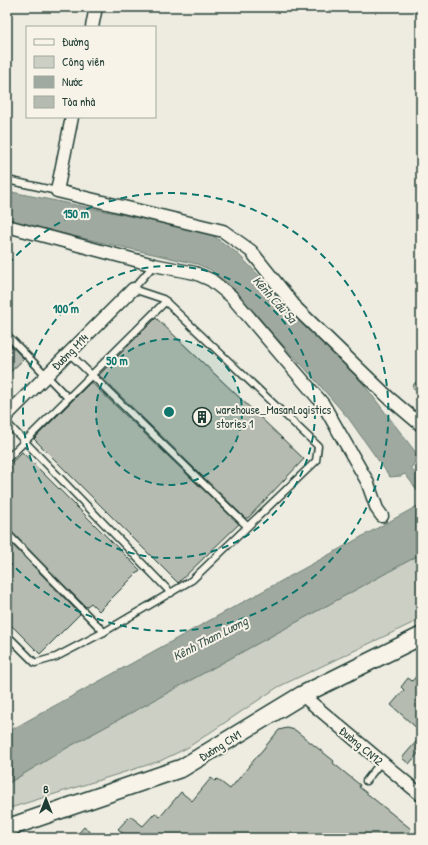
<svg xmlns="http://www.w3.org/2000/svg" width="428" height="845" font-family="'Patrick Hand',sans-serif">
  <rect width="100%" height="100%" fill="#eeece1"/>
  <filter id="ink" filterUnits="userSpaceOnUse"><feTurbulence type="fractalNoise" baseFrequency=".025" numOctaves="2"/><feDisplacementMap in="SourceGraphic" scale="8" xChannelSelector="R" yChannelSelector="G"/><feConvolveMatrix kernelMatrix="1 2 1 2 8 2 1 2 1" color-interpolation-filters="sRGB"/></filter>
  <g filter="url(#ink)">
    <path fill="#cccfc4" stroke="#76867c" d="M421,554V619L278,687L187,748L160,761L7,809V784L65,749Z"/>
    <g fill="#9fa99f" stroke="#6c7e74">
      <path d="M7,191L208,232L237,253L358,377L417,454L414,464L411,468L421,480V495L405,474L401,476L390,477L349,419L302,365L211,270L197,264L7,221Z"/>
      <path d="M421,504V554L65,749L7,784V732Z"/>
    </g>
    <g fill="#b5bbb0" stroke="#1f3d34">
      <path d="M156,318L304,459L248,518H245L99,375Z"/>
      <path d="M7,341L24,359L7,375Z"/>
      <path d="M421,378V397L412,386Z"/>
      <path d="M91,382L239,524L178,583L34,439Z"/>
      <path d="M22,452L140,570L99,611L91,603L86,607L7,529V467Z"/>
      <path d="M7,539L80,614L40,654L7,621Z"/>
      <path d="M421,671V732L391,705L404,690L401,687L408,678L412,681Z"/>
      <path d="M287,728L295,730L334,761L333,763L360,785L359,787L411,829L404,838H128L118,829L130,816L143,826L155,813L160,817L181,792L192,801L211,778L215,781L217,779L230,789L279,730Z"/>
      <path d="M421,736V750L409,764L402,758Z"/>
      <path d="M84,827L97,838H74Z"/>
    </g>
    <g fill="none" stroke-linecap="round" stroke-linejoin="round">
      <g stroke="#1f3d34" stroke-width="9">
        <g id="lane">
          <path d="M7,180L57,191"/>
          <path d="M7,335L68,398"/>
          <path d="M69,353L247,526"/>
          <path d="M7,423L171,593"/>
          <path d="M7,459L166,301"/>
          <path d="M7,533L104,632"/>
          <path d="M7,635L35,663L56,657L104,632L192,580L316,461L318,446L163,299L133,289L154,265"/>
          <path d="M366,781L381,762"/>
        </g>
      </g>
      <g stroke="#1f3d34" stroke-width="15">
        <g id="street">
          <path d="M92,27L96,7"/>
          <path d="M72,117L57,191L223,231L251,251L297,309L388,397L421,425"/>
          <path d="M7,226L154,265L195,273L211,280L231,296L323,404L367,481L377,509L382,516"/>
          <path d="M7,415L133,289"/>
          <path d="M302,695L421,795"/>
        </g>
      </g>
      <g stroke="#1f3d34" stroke-width="20">
        <path id="secondary" d="M7,828L182,768L302,695L421,636"/>
      </g>
      <use href="#lane" stroke="#f7f3e8" stroke-width="6"/>
      <use href="#street" stroke="#f7f3e8" stroke-width="12"/>
      <use href="#secondary" stroke="#f7f3e8" stroke-width="17"/>
    </g>
  </g>
  <circle cx="169" cy="412" r="73" fill="#0f766e" fill-opacity=".12"/>
  <g fill="none" stroke="#0f766e" stroke-width="2" stroke-dasharray="7 5">
    <circle cx="169" cy="412" r="73"/>
    <circle cx="169" cy="412" r="146"/>
    <path d="M8 264A219 219 0 1 1 8 560"/>
  </g>
  <defs>
    <g id="building-ring" transform="scale(1)"><circle r="9.5" fill="#f7f3e8" stroke="#1f3d34" stroke-width="1.5"/><path d="M-4-6H4V6H1V3H-1V6H-4ZM-2.5-4.3h1.7v1.8h-1.7ZM.8-4.3h1.7v1.8H.8ZM-2.5-1h1.7V.8h-1.7ZM.8-1h1.7V.8H.8Z" fill="#1f3d34"/></g>
  </defs>
  <g fill-rule="evenodd">
    <use href="#building-ring" x="202" y="417"/>
  </g>
  <g text-anchor="middle" stroke-width="4" stroke-linejoin="round" paint-order="stroke">
    <g font-size="12" fill="#1f3d34" stroke="#f7f3e8">
      <text transform="translate(70 352) rotate(-45)" y="4">Đường M14</text>
      <text transform="translate(220 746) rotate(-32)" y="4">Đường CN1</text>
      <text transform="translate(361 746) rotate(40)" y="4">Đường CN12</text>
    </g>
    <g font-size="12" fill="#1f3d34" stroke="#f7f3e8" text-anchor="start">
      <text x="216" y="414">warehouse_MasanLogistics<tspan x="216" dy="14">stories 1</tspan></text>
    </g>
    <g font-size="13" font-style="italic" fill="#3f584f" stroke="#f7f3e8">
      <text transform="translate(275 299) rotate(48)" y="5">Kênh Cầu Sa</text>
      <text transform="translate(210 638) rotate(-27)" y="5">Kênh Tham Lương</text>
    </g>
  </g>
  <circle cx="169" cy="412" r="6" fill="#0f766e" stroke="#f7f3e8" stroke-width="2"/>
  <g font-size="12" text-anchor="middle" font-weight="bold" fill="#0f766e" stroke="#f7f3e8" stroke-width="4" stroke-linejoin="round" paint-order="stroke">
    <text x="76" y="218">150 m</text>
    <text x="66" y="313">100 m</text>
    <text x="117" y="365">50 m</text>
  </g>
  <rect width="428" height="845" fill="none" stroke="#f7f3e8" stroke-width="24"/>
  <rect x="12" y="12" width="404" height="821" fill="none" stroke="#1f3d34" stroke-width="1.5" filter="url(#ink)"/>
  <rect x="26" y="26" width="130" height="92" fill="#f7f3e8" stroke="#a1aaa0"/>
  <rect x="34" y="39" width="20" height="6" fill="#f7f3e8" stroke="#a1aaa0"/>
  <text x="62" y="46" font-size="12" fill="#1f3d34">Đường</text>
  <rect x="34" y="56" width="20" height="12" fill="#cccfc4" stroke="#a1aaa0"/>
  <text x="62" y="66" font-size="12" fill="#1f3d34">Công viên</text>
  <rect x="34" y="76" width="20" height="12" fill="#9fa99f" stroke="#a1aaa0"/>
  <text x="62" y="86" font-size="12" fill="#1f3d34">Nước</text>
  <rect x="34" y="96" width="20" height="12" fill="#b5bbb0" stroke="#a1aaa0"/>
  <text x="62" y="106" font-size="12" fill="#1f3d34">Tòa nhà</text>
  <g transform="translate(46 799)" stroke="#f7f3e8" stroke-width="3" paint-order="stroke">
  <path d="M0-3L7 15L0 10L-7 15Z" fill="#1f3d34"/>
  <text y="-6" font-size="11" font-weight="bold" text-anchor="middle" fill="#1f3d34">B</text>
  </g>
</svg>
